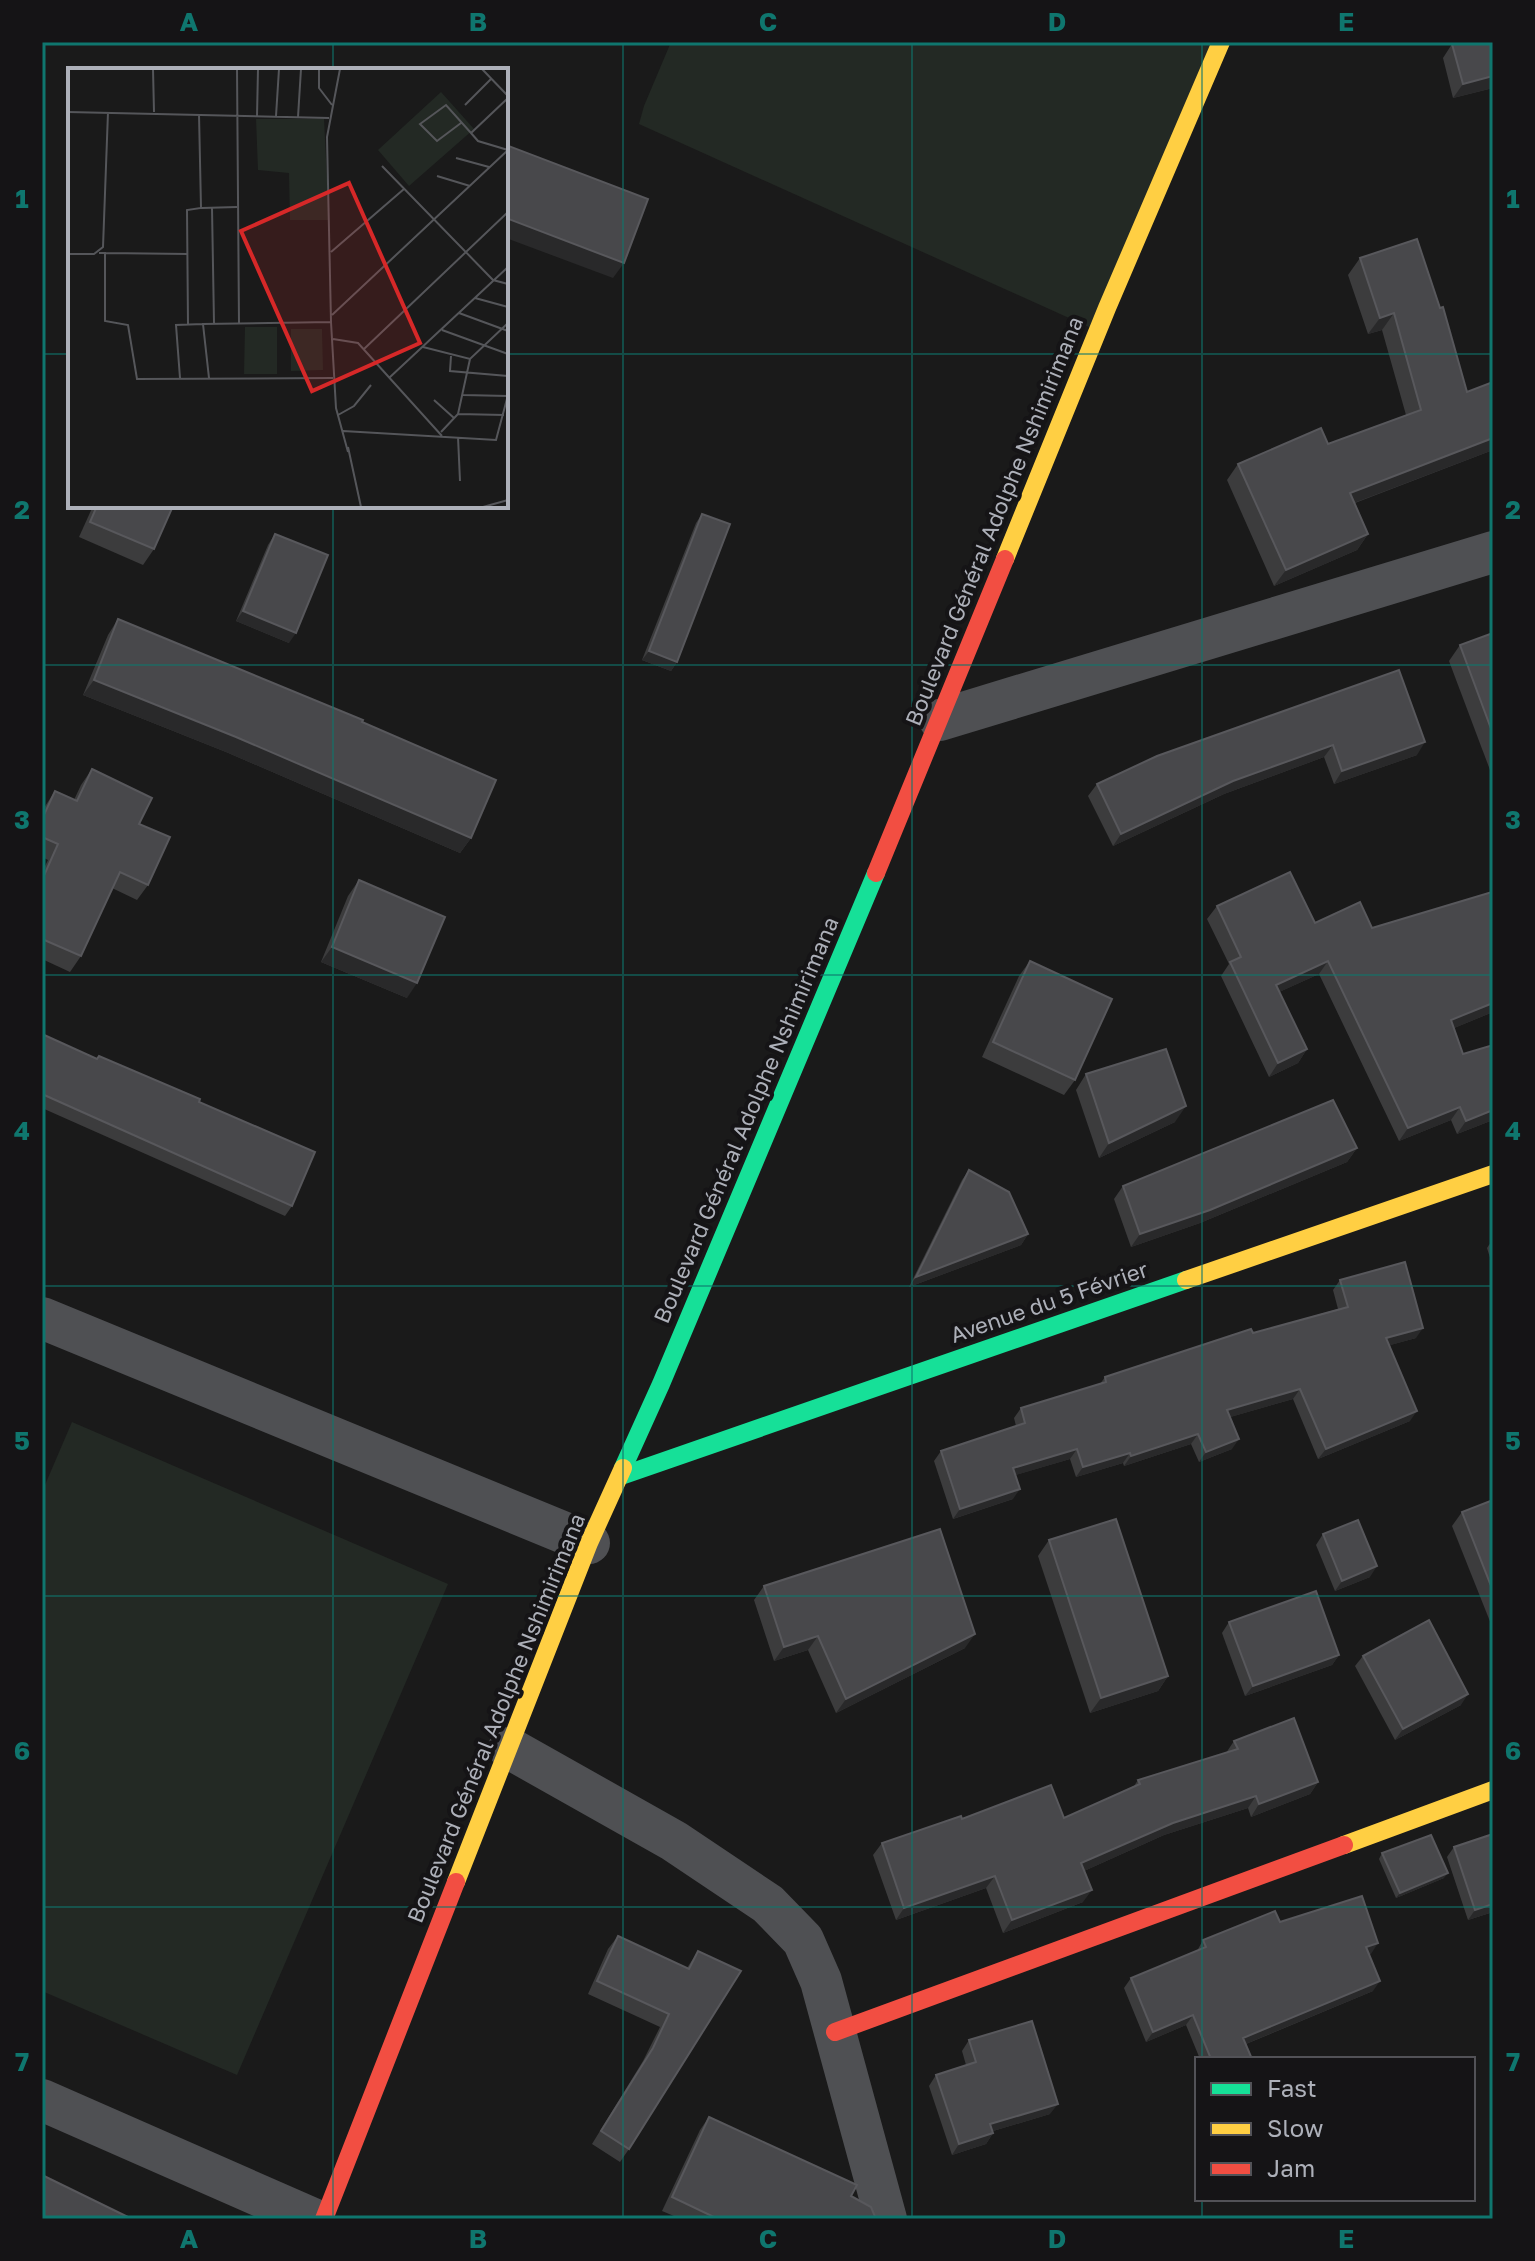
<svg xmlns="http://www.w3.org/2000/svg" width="1535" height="2261" font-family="'Golos Text',sans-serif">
  <rect width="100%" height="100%" fill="#1a1a1a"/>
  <g fill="#232924">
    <path d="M671,42H1218L1100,332L639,124L644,106Z"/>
    <path d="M72,1422L448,1584L237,2075L42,1991V1492Z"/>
  </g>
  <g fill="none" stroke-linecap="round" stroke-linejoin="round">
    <g stroke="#4f5053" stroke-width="42">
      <path d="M940,720L1493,552"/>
      <path d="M42,1318L589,1543"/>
      <path d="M509,1748L674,1841L768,1904L803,1940L821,1981L886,2219"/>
      <path d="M42,2100L313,2219"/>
    </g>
    <g stroke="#16e098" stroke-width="18">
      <path d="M623,1468L661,1384L876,873"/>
      <path d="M621,1476L1186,1280"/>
    </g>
    <g stroke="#ffcf43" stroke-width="18">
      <path d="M1005,559L1107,308L1221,42"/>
      <path d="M1186,1280L1493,1174"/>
      <path d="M1344,1845L1493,1790"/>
      <path d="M456,1882L589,1543L623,1468"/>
    </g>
    <g stroke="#f24e42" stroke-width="18">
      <path d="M876,873L1005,559"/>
      <path d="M835,2032L1344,1845"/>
      <path d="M324,2219L456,1882"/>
    </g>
  </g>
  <g fill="#3c3c3d">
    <path d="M1493,42V88L1453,98L1443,58L1452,44Z"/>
    <path d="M1360,258L1467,392L1493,382V450L1355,503L1368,534L1357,550L1274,586L1227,480L1238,464L1328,444L1406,415L1382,330L1368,334L1348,275Z"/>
    <path d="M93,506H173L154,549L143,565L79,537Z"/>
    <path d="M702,514L677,662L671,671L642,660L696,523Z"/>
    <path d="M275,534L289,643L236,621L268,545Z"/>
    <path d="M118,619L362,722L471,838L460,853L226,752L83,695L108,635Z"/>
    <path d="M1493,633V778L1449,661L1460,645Z"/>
    <path d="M1399,670L1417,755L1334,784L1324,757L1224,794L1113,846L1088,796L1097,784Z"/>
    <path d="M92,769L139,824L148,885L137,900L112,888L81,956L70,972L42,959V872L48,860L42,857V811L55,791L74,800L81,785Z"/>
    <path d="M359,880L407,998L321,962L348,896Z"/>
    <path d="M1217,906L1315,923L1372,928L1493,1012L1454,1028L1463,1054L1493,1045V1120L1457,1134L1451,1120L1399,1141L1319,974L1279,992L1307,1049L1298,1063L1269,1077L1221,976L1229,964L1207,919Z"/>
    <path d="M1030,961L1075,1080L1064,1095L982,1057L1019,976Z"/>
    <path d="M42,1034L97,1059L99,1056L199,1102L292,1206L285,1216L42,1108Z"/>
    <path d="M1086,1074L1175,1122L1099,1158L1076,1090Z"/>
    <path d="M1357,1148L1347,1162L1200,1223L1131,1247L1114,1199L1123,1186Z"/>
    <path d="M969,1170L1028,1234L1021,1245L909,1287L962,1180Z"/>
    <path d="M1493,1239V1267L1487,1248Z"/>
    <path d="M1340,1280L1416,1338L1390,1345L1410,1421L1318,1459L1293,1399L1230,1417L1232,1449L1199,1462L1191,1444L1124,1466L1123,1463L1076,1477L1070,1459L1015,1475L1013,1499L953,1519L934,1461L941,1451L1016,1426L1014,1418L1021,1408L1100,1384L1105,1377L1253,1333L1338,1309L1333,1290Z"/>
    <path d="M1493,1500V1629L1452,1526L1462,1512Z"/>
    <path d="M1323,1534L1370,1577L1335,1591L1316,1545Z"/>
    <path d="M1049,1540L1168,1676L1158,1691L1090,1713L1038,1556Z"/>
    <path d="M764,1586L965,1648L836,1713L808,1650L774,1661L754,1600Z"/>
    <path d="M1229,1622L1339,1655L1332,1665L1245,1696L1222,1633Z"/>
    <path d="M1363,1656L1461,1705L1395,1740L1355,1666Z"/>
    <path d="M1234,1741L1318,1782L1310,1794L1251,1817L1248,1808L1164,1835L1084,1871L1083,1902L1003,1933L986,1888L896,1920L873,1855L882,1843L962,1819L1064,1818L1134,1786L1138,1780L1226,1753Z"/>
    <path d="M1454,1847L1493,1912L1468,1920L1447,1857Z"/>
    <path d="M1382,1853L1444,1878L1396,1898L1379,1859Z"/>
    <path d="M1280,1922L1371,1954H1369L1373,1991L1246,2044L1252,2059H1200L1186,2025L1146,2042L1124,1988L1131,1978L1197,1951L1203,1940Z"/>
    <path d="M618,1936L687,1968L698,1951L629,2149L620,2162L592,2144L643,2061L660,2027L588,1994L608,1949Z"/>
    <path d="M969,2040L1050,2114L993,2131V2133L986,2144L952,2155L929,2086L936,2075L966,2065L962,2051Z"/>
    <path d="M709,2117L851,2196L876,2219H681L662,2211L700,2130Z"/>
  </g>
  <g fill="#29292a">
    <path d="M1493,76V88L1453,98L1463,84Z"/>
    <path d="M506,218L624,263L613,278L506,238Z"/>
    <path d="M1394,313L1382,330L1368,334L1380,318Z"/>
    <path d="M1493,438V450L1338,509L1350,493Z"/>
    <path d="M1368,534L1357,550L1274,586L1286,570Z"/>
    <path d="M243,611L296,633L289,643L236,621Z"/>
    <path d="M649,651L677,662L671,671L642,660Z"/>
    <path d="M94,680L236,737L471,838L460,853L226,752L83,695Z"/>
    <path d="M1425,742L1417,755L1334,784L1342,771Z"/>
    <path d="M1333,745L1324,757L1224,794L1113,846L1121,834L1233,781Z"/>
    <path d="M332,947L417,983L407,998L321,962Z"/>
    <path d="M1328,961L1319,974L1266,998L1276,985Z"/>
    <path d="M1493,1003V1012L1442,1033L1451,1020Z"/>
    <path d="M1307,1049L1298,1063L1269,1077L1278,1063Z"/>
    <path d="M1186,1106L1175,1122L1099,1158L1109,1143Z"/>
    <path d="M1460,1107L1451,1120L1399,1141L1408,1128Z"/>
    <path d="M1493,1110V1120L1457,1134L1466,1121Z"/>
    <path d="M1357,1148L1347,1162L1200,1223L1131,1247L1140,1234Z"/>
    <path d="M1028,1234L1021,1245L909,1287L916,1277Z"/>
    <path d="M1423,1328L1416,1338L1380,1348L1386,1338Z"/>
    <path d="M1300,1389L1293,1399L1220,1420L1227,1410Z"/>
    <path d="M1417,1411L1410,1421L1318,1459L1326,1449Z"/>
    <path d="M1198,1434L1191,1444L1124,1466L1131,1456Z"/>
    <path d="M1239,1439L1232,1449L1199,1462L1206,1452Z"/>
    <path d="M1077,1449L1070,1459L1006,1478L1013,1468Z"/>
    <path d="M1130,1453L1123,1463L1076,1477L1083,1467Z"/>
    <path d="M1020,1489L1013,1499L953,1519L960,1509Z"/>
    <path d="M1377,1566L1370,1577L1335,1591L1342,1581Z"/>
    <path d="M975,1634L965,1648L836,1713L846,1699Z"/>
    <path d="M818,1636L808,1650L774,1661L784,1647Z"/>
    <path d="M1339,1655L1332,1665L1245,1696L1253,1686Z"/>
    <path d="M1168,1676L1158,1691L1090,1713L1101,1698Z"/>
    <path d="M1468,1694L1461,1705L1395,1740L1403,1729Z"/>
    <path d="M1318,1782L1310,1794L1251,1817L1259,1804Z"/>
    <path d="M1256,1796L1248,1808L1164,1835L1073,1876L1081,1863L1173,1823Z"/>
    <path d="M1448,1873L1444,1878L1396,1898L1400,1893Z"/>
    <path d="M995,1876L986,1888L896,1920L904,1908Z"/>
    <path d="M1092,1890L1083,1902L1003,1933L1012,1920Z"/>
    <path d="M1493,1904V1912L1468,1920L1475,1910Z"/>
    <path d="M1378,1943L1371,1954L1359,1957L1366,1947Z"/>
    <path d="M1380,1981L1373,1991L1236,2048L1243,2038Z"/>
    <path d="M1193,2015L1186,2025L1146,2042L1153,2032Z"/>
    <path d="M1058,2104L1050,2114L983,2134L990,2124Z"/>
    <path d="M993,2133L986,2144L952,2155L959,2144Z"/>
  </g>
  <g fill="#48484b" stroke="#58585c" stroke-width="2">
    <path d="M1460,42H1493V76L1463,84L1452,44Z"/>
    <path d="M506,145L648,199L624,263L506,218Z"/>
    <path d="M1417,239L1440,308L1443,307L1467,392L1493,382V438L1350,493L1368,534L1286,570L1238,464L1321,428L1328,444L1421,410L1394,313L1380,318L1360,258Z"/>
    <path d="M97,506H173L154,549L90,522Z"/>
    <path d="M702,514L730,524L677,662L649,651Z"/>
    <path d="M275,534L328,555L296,633L243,611Z"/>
    <path d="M118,619L363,720L362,722L496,780L471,838L236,737L94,680Z"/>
    <path d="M1493,633V734L1460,645Z"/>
    <path d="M1399,670L1425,742L1342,771L1333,745L1233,781L1121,834L1097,784L1157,756Z"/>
    <path d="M92,769L152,798L139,824L170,837L148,885L120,872L81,956L42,939V880L58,844L42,837V819L55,791L77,801Z"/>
    <path d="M1290,872L1315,923L1360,902L1372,928L1492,892L1493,896V1003L1451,1020L1463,1054L1493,1045V1110L1466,1121L1460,1107L1408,1128L1328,961L1276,985L1307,1049L1278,1063L1230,962L1241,957L1217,906Z"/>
    <path d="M359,880L445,917L417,983L332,947Z"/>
    <path d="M1030,961L1112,999L1075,1080L993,1042Z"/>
    <path d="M42,1034L97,1059L99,1056L200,1099L199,1102L315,1152L292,1206L42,1094Z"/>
    <path d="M1166,1049L1186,1106L1109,1143L1086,1074Z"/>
    <path d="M1333,1100L1357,1148L1210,1210L1140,1234L1123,1186Z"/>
    <path d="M969,1170L1009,1192L1028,1234L916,1277Z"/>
    <path d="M1405,1262L1423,1328L1386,1338L1417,1411L1326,1449L1300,1389L1227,1410L1239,1439L1206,1452L1198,1434L1131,1456L1130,1453L1083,1467L1077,1449L1013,1468L1020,1489L960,1509L941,1451L1025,1423L1021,1408L1106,1382L1105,1377L1251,1329L1253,1333L1348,1307L1340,1280Z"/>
    <path d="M1493,1500V1591L1462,1512Z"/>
    <path d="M1116,1519L1168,1676L1101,1698L1049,1540Z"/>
    <path d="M1358,1520L1377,1566L1342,1581L1323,1534Z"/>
    <path d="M940,1529L975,1634L846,1699L818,1636L784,1647L764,1586Z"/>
    <path d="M1316,1591L1339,1655L1253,1686L1229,1622Z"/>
    <path d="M1429,1620L1468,1694L1403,1729L1363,1656Z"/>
    <path d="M1294,1718L1318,1782L1259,1804L1256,1796L1173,1823L1081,1863L1092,1890L1012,1920L995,1876L904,1908L882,1843L961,1816L962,1819L1051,1785L1064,1818L1140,1784L1138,1780L1238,1749L1234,1741Z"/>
    <path d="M1493,1834V1904L1475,1910L1454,1847Z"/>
    <path d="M1431,1835L1448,1873L1400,1893L1382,1853Z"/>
    <path d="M1362,1896L1378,1943L1366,1947L1380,1981L1243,2038L1252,2059H1211L1193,2015L1153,2032L1131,1978L1206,1947L1203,1940L1275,1911L1280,1922Z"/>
    <path d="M618,1936L689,1969L698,1951L741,1971L629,2149L601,2131L653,2048L669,2014L597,1981Z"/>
    <path d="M1032,2021L1058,2104L990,2124L993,2133L959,2144L936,2075L976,2062L969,2040Z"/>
    <path d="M709,2117L857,2185L851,2196L871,2207L876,2219H718L672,2197Z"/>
    <path d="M42,2175L132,2219H42Z"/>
  </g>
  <path fill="none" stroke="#0f766e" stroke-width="2" stroke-opacity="0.55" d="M333,42V70M623,42V2219M912,42V2219M1202,42V2059M42,354H70M506,354H1493M333,506V2219M42,665H1493M42,975H1493M42,1286H1493M42,1596H1493M42,1907H1493M1202,2199V2219"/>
  <g text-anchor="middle" stroke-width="8" stroke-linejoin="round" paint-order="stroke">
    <g font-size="22" fill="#adb0b9" stroke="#151416">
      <text transform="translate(994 521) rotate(-68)" y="8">Boulevard Général Adolphe Nshimirimana</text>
      <text transform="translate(746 1120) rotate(-67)" y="8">Boulevard Général Adolphe Nshimirimana</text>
      <text transform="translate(1049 1302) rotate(-19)" y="8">Avenue du 5 Février</text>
      <text transform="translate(496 1718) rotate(-68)" y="8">Boulevard Général Adolphe Nshimirimana</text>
    </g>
  </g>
  <g transform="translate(68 68)">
    <rect width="440" height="440" fill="#1a1a1a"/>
    <path d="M373,24L406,61L341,118L310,82ZM188,51H256L261,152H222L221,105L190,102ZM177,259H209V306H176ZM254,261L255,302L223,303V261Z" fill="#232924"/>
    <path fill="none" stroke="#55565a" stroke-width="2" d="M85,1L86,44M169,1L171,256M251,1V20L264,37M272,1L259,69L263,254L268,340L280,384M414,1L440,28M397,37L423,11M0,44L261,50M189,48L190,1M208,48L211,1M230,49L233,1M393,55L369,73L352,56L378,37L403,65L440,30M403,65L410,73L440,82M388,90L421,99M314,98L425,212L440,216M369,108L402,118M134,140L169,139M144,140L146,255M263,184L336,121M31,185H37V253L60,257L69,311L265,310M37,185L120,186M0,186H26L35,179L40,44M407,230L440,239M391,245L440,263M264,247L440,82M120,256L119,142L133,140L131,46M374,262L440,286M265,271L290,275L374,368M355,279L402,291L440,255M296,281L440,144M383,288L382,303L440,308M112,310L108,257L135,256M141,310L135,256L263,254M321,310L440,199M395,327L440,328M366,332L386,350M390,346L436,347M270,347L286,338L303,317M275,363L428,372L440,327M373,364L390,346L402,291M390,369L392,413M280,379L293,439M415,439L440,432"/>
    <path fill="#d62828" fill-opacity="0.15" stroke="#d62828" stroke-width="4" d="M281,115L352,275L244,323L173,163Z"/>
    <rect width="440" height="440" fill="none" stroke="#adb0b9" stroke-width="4"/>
  </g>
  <rect width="1535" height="2261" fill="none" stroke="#151416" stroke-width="88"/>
  <rect x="1195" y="2057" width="280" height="144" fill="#151416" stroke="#525257" stroke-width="2"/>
  <rect x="1211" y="2083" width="40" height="12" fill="#16e098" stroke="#525257" stroke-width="2"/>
  <text x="1267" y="2097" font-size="24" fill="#adb0b9">Fast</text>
  <rect x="1211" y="2123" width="40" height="12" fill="#ffcf43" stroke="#525257" stroke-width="2"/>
  <text x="1267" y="2137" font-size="24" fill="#adb0b9">Slow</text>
  <rect x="1211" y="2163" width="40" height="12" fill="#f24e42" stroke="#525257" stroke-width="2"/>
  <text x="1267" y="2177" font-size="24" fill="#adb0b9">Jam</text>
  <rect x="44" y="44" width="1447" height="2173" fill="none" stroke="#0f766e" stroke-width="3"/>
  <g font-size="26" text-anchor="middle" font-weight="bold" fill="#0f766e">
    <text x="189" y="31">A</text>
    <text x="478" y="31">B</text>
    <text x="768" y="31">C</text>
    <text x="1057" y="31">D</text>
    <text x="1346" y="31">E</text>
    <text x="22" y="208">1</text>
    <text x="1513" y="208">1</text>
    <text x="22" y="519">2</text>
    <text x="1513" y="519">2</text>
    <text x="22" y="829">3</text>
    <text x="1513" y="829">3</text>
    <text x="22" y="1140">4</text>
    <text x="1513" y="1140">4</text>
    <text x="22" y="1450">5</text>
    <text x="1513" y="1450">5</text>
    <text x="22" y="1760">6</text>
    <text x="1513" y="1760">6</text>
    <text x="22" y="2071">7</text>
    <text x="1513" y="2071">7</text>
    <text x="189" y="2248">A</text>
    <text x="478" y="2248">B</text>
    <text x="768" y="2248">C</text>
    <text x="1057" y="2248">D</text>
    <text x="1346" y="2248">E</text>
  </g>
</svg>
